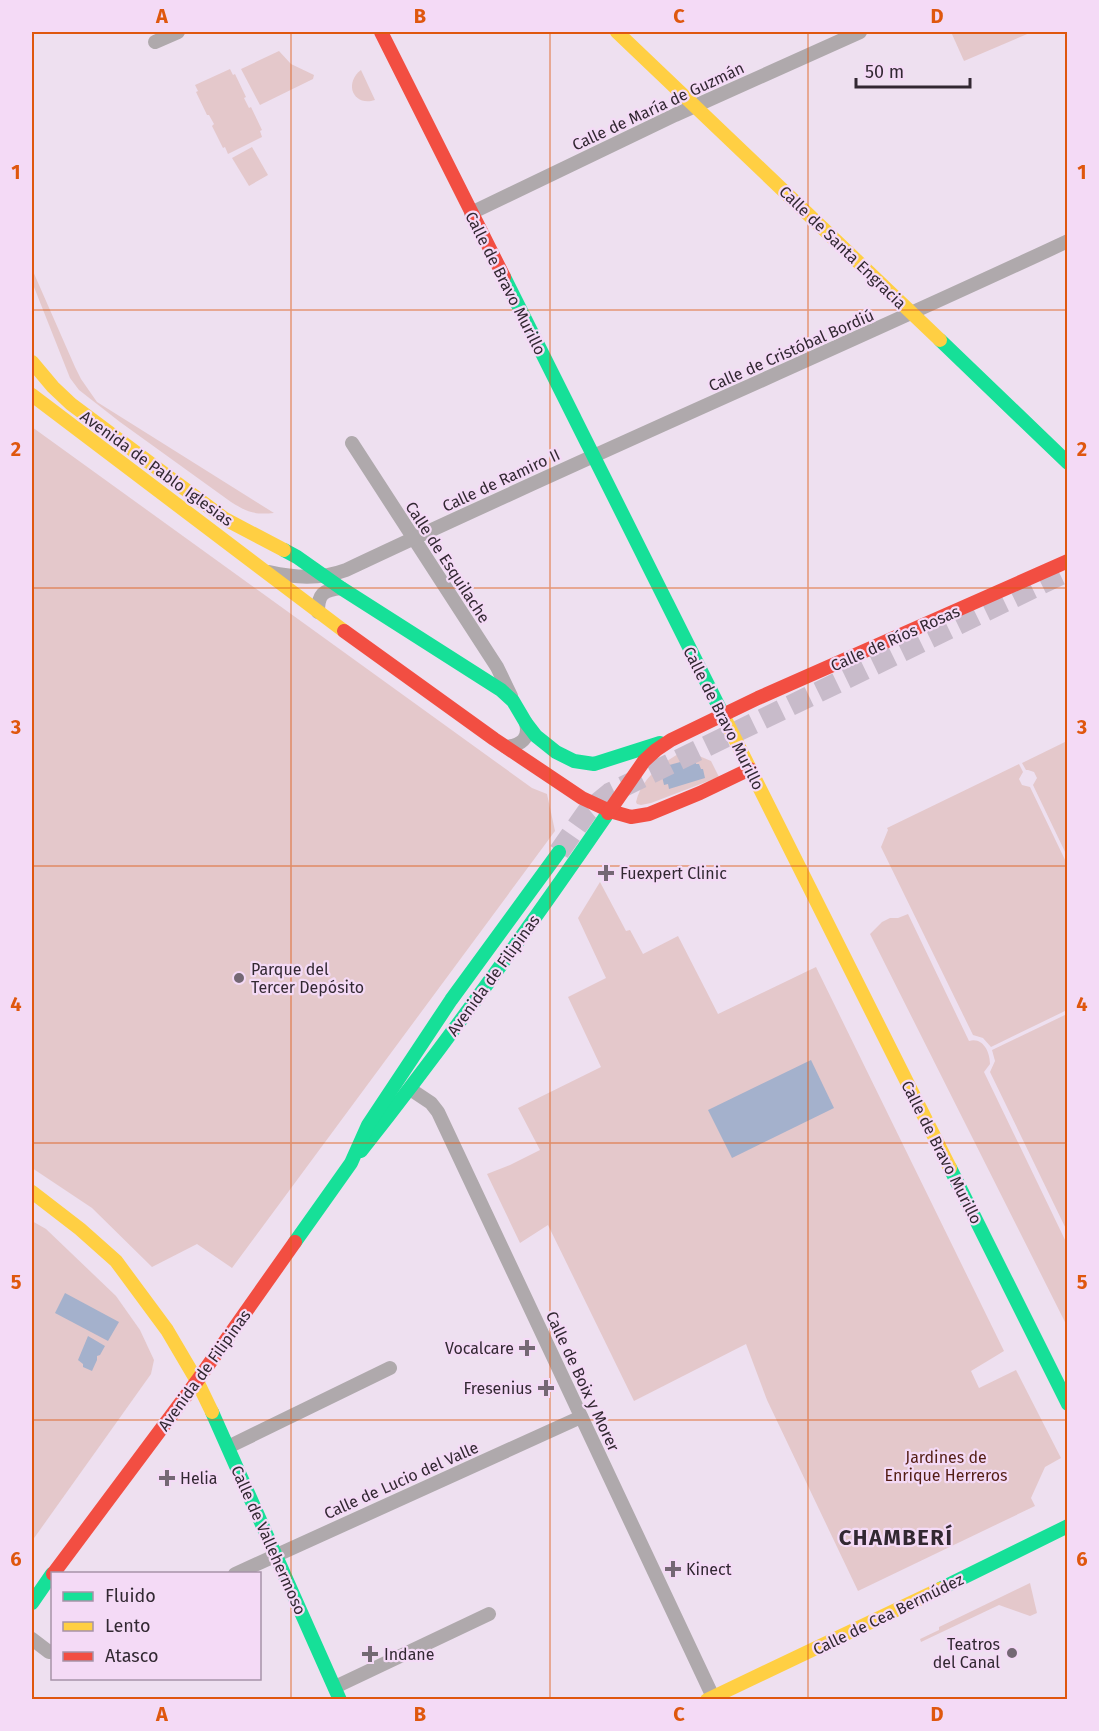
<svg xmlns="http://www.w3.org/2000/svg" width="1099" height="1731" font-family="'Fira Sans',sans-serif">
  <rect width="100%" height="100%" fill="#eee0f0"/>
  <g fill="#e4c8cb">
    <path d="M951,32H1032L964,61Z"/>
    <path d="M279,51L291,64L314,75L313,79L260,105L241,69Z"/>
    <path d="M230,69L233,75L235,74L246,97L244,98L249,108L251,107L262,130L260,131L262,137L228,154L225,147L223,148L212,126L214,124L209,115H207L196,92L198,91L195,85Z"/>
    <path d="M361,70L375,100C354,107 343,84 361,70Z"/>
    <path d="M252,147L268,175L249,186L232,158Z"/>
    <path d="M32,269L75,367L81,379L97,402L274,513C254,515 247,512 231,502L120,422L79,390L70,378L32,282Z"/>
    <path d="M32,427L532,788L547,794L555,831L232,1268L197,1244L152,1267L92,1208L32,1168Z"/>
    <path d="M1067,741V856L1033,785L1037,778L1034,772L1028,770H1026L1022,763Z"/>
    <path d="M685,750L711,761L719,777L651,803L641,805L637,804L636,802C641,778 665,761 685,750Z"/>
    <path d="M1019,764L1023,772L1019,779L1022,785L1030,787L1067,864V1010L991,1047L983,1038L973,1035L881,847L888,830L887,828Z"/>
    <path d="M600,882L626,931L630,930L643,954L678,936L718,1014L816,967L1004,1351L971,1371L979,1388L1016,1370L1061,1458L1045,1467L1031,1498L1035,1506L858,1591L767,1400L746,1344L634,1401L548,1225L520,1243L487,1174L510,1165L540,1150L518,1108L601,1067L568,997L606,978L578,918Z"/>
    <path d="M908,914L969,1041C983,1037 990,1052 990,1064L984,1072L1067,1244V1326L870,934L882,922L890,918H898Z"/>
    <path d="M1067,1014V1231L990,1072L995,1061L992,1050Z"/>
    <path d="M32,1221L46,1229L116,1296L140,1330L154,1360L151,1374L32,1541Z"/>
    <path d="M1030,1583L1037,1613L1030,1616L999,1605L921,1642L920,1639L939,1630V1627Z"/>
  </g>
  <g fill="#a4b1cc">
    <path d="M695,758L696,764H699L701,769H703L705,778L669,789L668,784L664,785L662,776L663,775L662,767Z"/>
    <path d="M811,1060L834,1108L732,1158L708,1110Z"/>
    <path d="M65,1293L119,1322L108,1341L55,1313Z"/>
    <path d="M88,1336L105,1346L100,1355L97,1356V1360L92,1371L83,1367V1364L78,1360Z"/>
  </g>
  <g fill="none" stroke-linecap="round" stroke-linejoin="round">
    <path stroke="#c8bbca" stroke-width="21" stroke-dasharray="21 10" stroke-linecap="butt" d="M559,852L587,812L610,793L1068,571"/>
    <g stroke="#afa9ac" stroke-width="14">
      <path d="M155,42L178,32"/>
      <path d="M471,213L675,115L860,32"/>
      <path d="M352,443L497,667L511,696"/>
      <path d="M269,572C295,578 322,579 346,570C585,457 828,353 1068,241"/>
      <path d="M318,612C318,594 323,590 341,588"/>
      <path d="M506,747C521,745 530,739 526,723"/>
      <path d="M410,1089L431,1103L438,1112L713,1697"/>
      <path d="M228,1447L390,1368"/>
      <path d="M235,1574L581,1417"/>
      <path d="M32,1639L49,1652L52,1651"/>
      <path d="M335,1687L489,1614"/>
    </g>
    <g stroke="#16e098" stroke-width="14">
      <path d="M504,277L724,717"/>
      <path d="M940,340L1068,463"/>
      <path d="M284,550L297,557L341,588L501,690L513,701L526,723L536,736L556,752L574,761L594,764L660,743"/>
      <path d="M361,1151C447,1042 529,928 608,813"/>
      <path d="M950,1168L1068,1404"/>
      <path d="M295,1242L351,1163L368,1125L451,1000L559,852"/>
      <path d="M212,1412L340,1700"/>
      <path d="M940,1589L1068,1526"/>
      <path d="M32,1603L52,1574"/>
    </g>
    <g stroke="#ffcf43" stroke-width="14">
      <path d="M617,32L940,340"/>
      <path d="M32,362L53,387L71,404L225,519L284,550"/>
      <path d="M32,395L344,631"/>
      <path d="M724,717L950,1168"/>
      <path d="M32,1192L80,1229L116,1261L167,1330L197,1381L212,1412"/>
      <path d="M707,1700L940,1589"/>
    </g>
    <g stroke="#f24e42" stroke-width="14">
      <path d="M381,32L504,277"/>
      <path d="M344,631L494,739L582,798L610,811L631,817L649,814L700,793L750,769"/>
      <path d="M608,813L644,761L656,750L671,740L758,698L1068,561"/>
      <path d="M53,1574L197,1381L295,1242"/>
    </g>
  </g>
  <path fill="none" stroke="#df570e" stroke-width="1.5" stroke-opacity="0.55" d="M291,32V1700M550,32V1700M808,32V1700M32,310H1068M32,588H1068M32,866H1068M32,1143H1068M32,1420H1068"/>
  <g fill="#746874" stroke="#f4daf6" stroke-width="2">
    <path d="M603 864h6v6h6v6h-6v6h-6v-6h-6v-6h6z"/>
    <circle cx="239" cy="978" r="6"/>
    <path d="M524 1339h6v6h6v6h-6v6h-6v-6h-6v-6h6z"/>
    <path d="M543 1379h6v6h6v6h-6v6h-6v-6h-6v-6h6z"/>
    <path d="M164 1469h6v6h6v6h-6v6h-6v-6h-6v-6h6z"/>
    <path d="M670 1560h6v6h6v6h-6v6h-6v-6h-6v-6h6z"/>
    <circle cx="1012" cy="1653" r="6"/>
    <path d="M367 1645h6v6h6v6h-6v6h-6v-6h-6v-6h6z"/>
  </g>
  <g text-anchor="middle" stroke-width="4.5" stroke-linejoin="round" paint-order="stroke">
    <g font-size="16" fill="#322832" stroke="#f4daf6">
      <text transform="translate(658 106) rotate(-25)" y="6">Calle de María de Guzmán</text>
      <text transform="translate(843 247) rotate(44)" y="6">Calle de Santa Engracia</text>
      <text transform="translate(506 283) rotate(63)" y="6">Calle de Bravo Murillo</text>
      <text transform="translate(791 350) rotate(-24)" y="6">Calle de Cristóbal Bordiú</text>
      <text transform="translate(157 468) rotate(36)" y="6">Avenida de Pablo Iglesias</text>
      <text transform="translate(501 480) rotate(-25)" y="6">Calle de Ramiro II</text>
      <text transform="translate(448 562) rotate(57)" y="6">Calle de Esquilache</text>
      <text transform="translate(895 638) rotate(-24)" y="6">Calle de Ríos Rosas</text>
      <text transform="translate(724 718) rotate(63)" y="6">Calle de Bravo Murillo</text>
      <text transform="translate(493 975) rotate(-54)" y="6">Avenida de Filipinas</text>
      <text transform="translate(942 1152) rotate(63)" y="6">Calle de Bravo Murillo</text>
      <text transform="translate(204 1370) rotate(-54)" y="6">Avenida de Filipinas</text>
      <text transform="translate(583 1381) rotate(65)" y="6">Calle de Boix y Morer</text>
      <text transform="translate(401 1480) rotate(-24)" y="6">Calle de Lucio del Valle</text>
      <text transform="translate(269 1540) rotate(66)" y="6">Calle de Vallehermoso</text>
      <text transform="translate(888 1614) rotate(-26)" y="6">Calle de Cea Bermúdez</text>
    </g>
    <g font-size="16" fill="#322832" stroke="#f4daf6" text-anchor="start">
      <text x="620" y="879">Fuexpert Clinic</text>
      <text x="251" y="975">Parque del<tspan x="251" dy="18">Tercer Depósito</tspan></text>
      <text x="514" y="1354" text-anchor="end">Vocalcare</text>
      <text x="532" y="1394" text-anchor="end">Fresenius</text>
      <text x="180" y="1484">Helia</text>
      <text x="686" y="1575">Kinect</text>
      <text x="1000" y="1650" text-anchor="end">Teatros<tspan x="1000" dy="18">del Canal</tspan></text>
      <text x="384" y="1660">Indane</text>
    </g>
    <g font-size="16" fill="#521c12" stroke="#f4daf6">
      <text x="946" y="1463">Jardines de<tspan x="946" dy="18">Enrique Herreros</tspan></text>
    </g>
    <g font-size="22" font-weight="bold" letter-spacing="1.5" fill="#322832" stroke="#f4daf6">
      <text x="896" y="1545">CHAMBERÍ</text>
    </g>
  </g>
  <rect width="1099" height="1731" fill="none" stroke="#f4daf6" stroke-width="66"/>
  <rect x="51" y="1572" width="210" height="108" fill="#f4daf6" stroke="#a693a8" stroke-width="1.5"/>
  <rect x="63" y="1592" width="30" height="9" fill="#16e098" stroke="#a693a8" stroke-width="1.5"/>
  <text x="105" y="1602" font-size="18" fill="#322832">Fluido</text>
  <rect x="63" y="1622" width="30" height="9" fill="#ffcf43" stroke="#a693a8" stroke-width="1.5"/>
  <text x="105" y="1632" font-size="18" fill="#322832">Lento</text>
  <rect x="63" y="1652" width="30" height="9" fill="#f24e42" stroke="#a693a8" stroke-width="1.5"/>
  <text x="105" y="1662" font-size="18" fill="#322832">Atasco</text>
  <path d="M856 78v9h114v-9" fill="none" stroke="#322832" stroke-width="3"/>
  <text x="865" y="78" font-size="18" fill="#322832" stroke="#f4daf6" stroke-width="4.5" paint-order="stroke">50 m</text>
  <rect x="33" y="33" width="1033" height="1665" fill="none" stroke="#df570e" stroke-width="2"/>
  <g font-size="20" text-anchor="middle" font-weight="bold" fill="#df570e">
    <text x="162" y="23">A</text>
    <text x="420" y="23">B</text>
    <text x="679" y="23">C</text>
    <text x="937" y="23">D</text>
    <text x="16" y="179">1</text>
    <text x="1082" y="179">1</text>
    <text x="16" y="456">2</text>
    <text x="1082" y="456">2</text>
    <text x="16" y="734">3</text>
    <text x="1082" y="734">3</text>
    <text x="16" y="1011">4</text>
    <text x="1082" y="1011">4</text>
    <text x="16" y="1289">5</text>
    <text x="1082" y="1289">5</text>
    <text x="16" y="1566">6</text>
    <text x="1082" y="1566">6</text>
    <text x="162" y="1721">A</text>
    <text x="420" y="1721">B</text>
    <text x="679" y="1721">C</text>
    <text x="937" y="1721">D</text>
  </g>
</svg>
